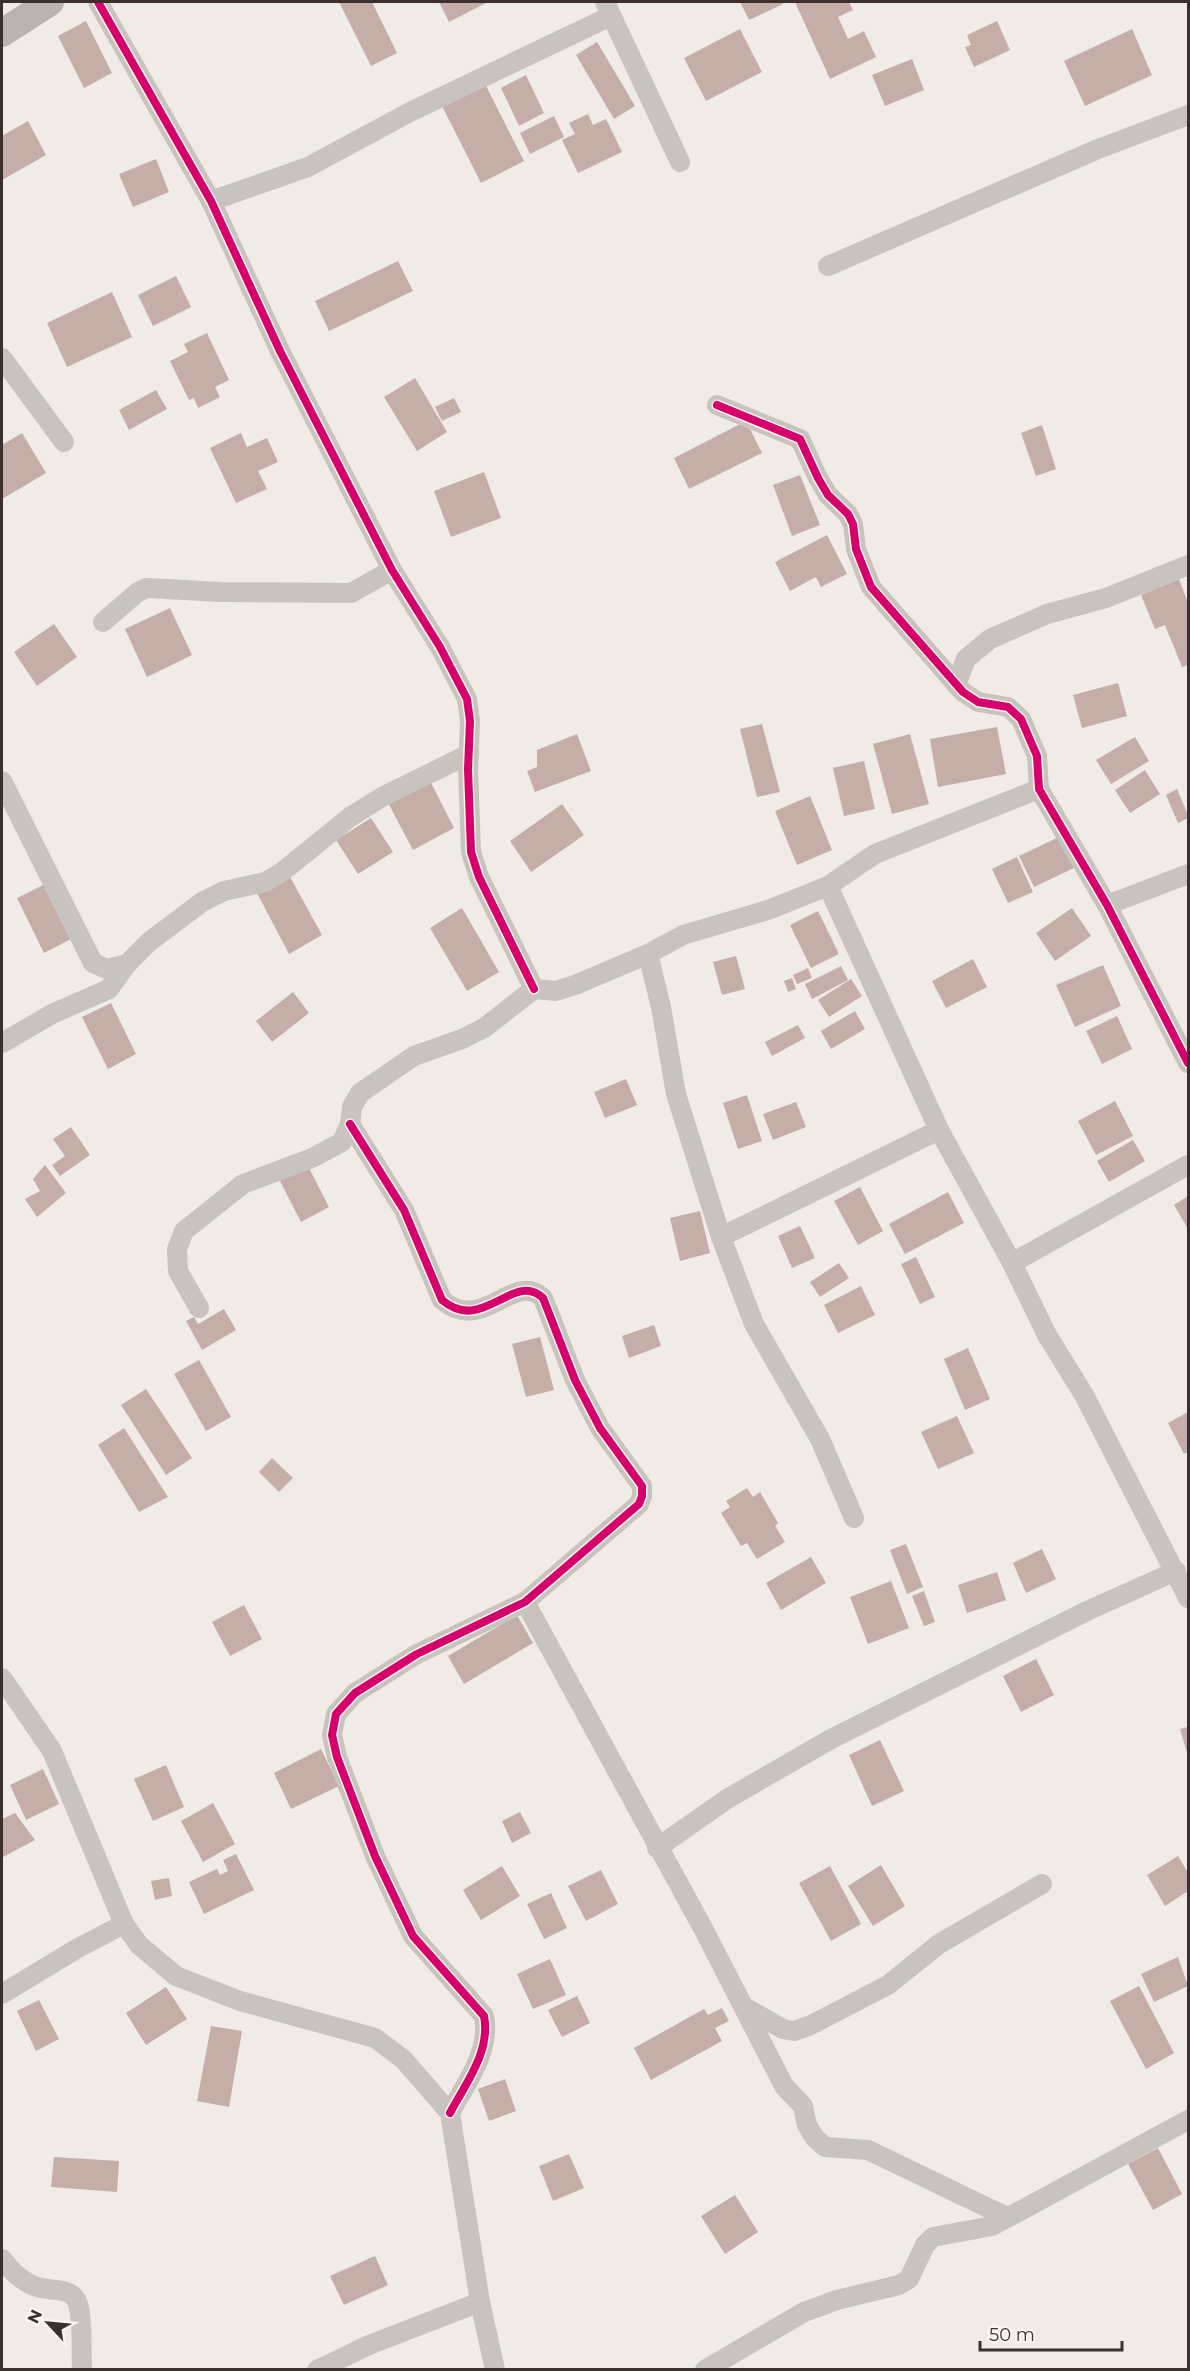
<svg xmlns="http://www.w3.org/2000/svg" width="1190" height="2371" font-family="Montserrat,sans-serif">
  <rect width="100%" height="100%" fill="#f0ebe5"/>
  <g fill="#c3afa7">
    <path d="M339,2H372L397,53L371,66Z"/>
    <path d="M439,2H488L449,22Z"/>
    <path d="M740,2H782L783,4L749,20Z"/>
    <path d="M795,2H849L853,10L838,17L848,39L864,31L876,57L830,79Z"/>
    <path d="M86,21L112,73L84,88L58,36Z"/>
    <path d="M997,21L1010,50L974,67L965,47L971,45L967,35Z"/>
    <path d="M740,29L762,72L706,101L684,58Z"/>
    <path d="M1132,29L1152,75L1085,106L1064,61Z"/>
    <path d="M597,42L635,106L614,119L576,55Z"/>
    <path d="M912,59L924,90L885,106L872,75Z"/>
    <path d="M526,75L544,113L519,126L501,88Z"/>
    <path d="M483,80L524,161L481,183L440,102Z"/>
    <path d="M588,114L593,125L606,119L622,152L578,173L562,140L575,134L569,123Z"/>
    <path d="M554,116L564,137L530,154L520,133Z"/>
    <path d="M28,121L46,155L2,180V136Z"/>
    <path d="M156,159L169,192L133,207L119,174Z"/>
    <path d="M398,261L413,291L329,331L315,301Z"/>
    <path d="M176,276L191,307L153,326L138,295Z"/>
    <path d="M112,292L132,337L67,367L47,323Z"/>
    <path d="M207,333L229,380L215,387L220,397L198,408L194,398L189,400L170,361L188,352L184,344Z"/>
    <path d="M415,378L447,432L417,451L384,397Z"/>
    <path d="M156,390L167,409L129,430L119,410Z"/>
    <path d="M454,398L461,412L442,421L435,407Z"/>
    <path d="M746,421L762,453L689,489L674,458Z"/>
    <path d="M1042,425L1056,469L1036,476L1021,433Z"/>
    <path d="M22,433L46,473L2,499V445Z"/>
    <path d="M241,433L247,447L267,438L278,462L258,471L267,489L236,503L210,448Z"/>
    <path d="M484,472L501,518L451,537L434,491Z"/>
    <path d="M800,475L820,525L792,536L773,485Z"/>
    <path d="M827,535L847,574L821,587L816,577L790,591L775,562Z"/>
    <path d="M1179,579L1188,603V665L1182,667L1165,625L1155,629L1141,595Z"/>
    <path d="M170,608L192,655L147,677L125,629Z"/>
    <path d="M54,624L77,657L37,686L14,652Z"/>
    <path d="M1118,683L1127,716L1082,728L1073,695Z"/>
    <path d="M762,724L780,792L757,797L740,729Z"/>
    <path d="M997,727L1006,774L938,787L930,739Z"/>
    <path d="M577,734L591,771L535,792L527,771L537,767V750Z"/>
    <path d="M910,734L929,804L892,814L873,744Z"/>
    <path d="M1135,737L1149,761L1111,784L1096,760Z"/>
    <path d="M864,761L875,809L844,816L833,768Z"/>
    <path d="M1145,770L1160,794L1130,813L1115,790Z"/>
    <path d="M428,777L454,828L413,850L386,799Z"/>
    <path d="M1177,789L1188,815V818L1178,823L1166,795Z"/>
    <path d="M810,796L832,850L797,865L775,811Z"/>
    <path d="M562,804L584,835L531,872L510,841Z"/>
    <path d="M371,818L393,852L358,874L336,840Z"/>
    <path d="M1059,837L1074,868L1034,887L1019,856Z"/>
    <path d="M1017,857L1033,892L1008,903L992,869Z"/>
    <path d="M289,875L322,935L289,954L257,893Z"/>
    <path d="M47,883L73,938L44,953L17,898Z"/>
    <path d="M462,908L499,972L467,991L430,928Z"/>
    <path d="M1072,908L1091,936L1055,961L1036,933Z"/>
    <path d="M818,911L839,954L811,968L790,925Z"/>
    <path d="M736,956L745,989L722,995L713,962Z"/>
    <path d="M973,959L987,987L946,1008L932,981Z"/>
    <path d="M1103,965L1121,1006L1075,1027L1056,985Z"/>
    <path d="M841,966L848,980L812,999L805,984Z"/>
    <path d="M808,968L812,978L797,984L793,975Z"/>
    <path d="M792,978L796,989L788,992L784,981Z"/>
    <path d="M851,979L862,996L829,1017L818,1000Z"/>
    <path d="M293,992L309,1013L272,1042L256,1021Z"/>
    <path d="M111,1003L136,1054L108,1069L82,1017Z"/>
    <path d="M855,1011L865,1029L831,1049L821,1031Z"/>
    <path d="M1117,1016L1132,1049L1102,1064L1086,1031Z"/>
    <path d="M798,1025L805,1038L772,1056L765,1042Z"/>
    <path d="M626,1079L637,1105L605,1118L594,1092Z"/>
    <path d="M747,1095L762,1141L738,1149L723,1103Z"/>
    <path d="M1115,1101L1133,1136L1096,1155L1078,1121Z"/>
    <path d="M796,1102L806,1127L773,1140L763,1114Z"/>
    <path d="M71,1127L90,1155L60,1176L52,1165L65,1156L53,1139Z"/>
    <path d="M1133,1140L1145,1161L1109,1182L1097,1161Z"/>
    <path d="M307,1164L329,1207L301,1222L279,1179Z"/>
    <path d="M45,1165L66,1193L37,1217L25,1199L40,1191L33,1179Z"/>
    <path d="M860,1187L883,1231L858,1245L834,1201Z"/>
    <path d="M948,1192L964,1223L905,1254L889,1224Z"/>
    <path d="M1188,1196V1229L1174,1205Z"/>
    <path d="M700,1211L710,1253L680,1261L670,1218Z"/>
    <path d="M800,1226L815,1258L792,1268L778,1236Z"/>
    <path d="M916,1257L935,1297L920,1304L901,1264Z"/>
    <path d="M839,1263L849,1278L820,1297L810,1282Z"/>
    <path d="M861,1286L875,1315L838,1333L824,1305Z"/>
    <path d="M224,1309L236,1330L202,1350L186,1321L194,1317L198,1324Z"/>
    <path d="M654,1325L661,1346L629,1358L622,1336Z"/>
    <path d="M540,1337L554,1390L526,1397L512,1344Z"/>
    <path d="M968,1348L990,1399L965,1410L944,1359Z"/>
    <path d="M199,1360L231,1417L206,1431L174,1374Z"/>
    <path d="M146,1389L192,1458L166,1475L121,1405Z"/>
    <path d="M1188,1412V1452L1184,1454L1168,1423Z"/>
    <path d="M957,1416L974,1453L938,1469L921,1432Z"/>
    <path d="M124,1428L168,1497L139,1512L98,1445Z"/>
    <path d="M272,1458L293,1478L279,1492L259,1472Z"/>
    <path d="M747,1488L753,1497L760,1492L778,1523L775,1526L785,1542L757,1559L747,1543L741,1546L721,1513L730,1507L726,1501Z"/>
    <path d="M906,1544L923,1587L907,1594L890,1550Z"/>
    <path d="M1042,1549L1056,1579L1026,1593L1013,1563Z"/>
    <path d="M811,1557L826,1583L781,1610L766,1583Z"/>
    <path d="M997,1572L1006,1600L967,1613L958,1585Z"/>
    <path d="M891,1581L909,1628L868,1644L850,1597Z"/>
    <path d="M924,1591L935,1622L924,1626L912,1596Z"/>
    <path d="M244,1605L262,1639L230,1656L212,1622Z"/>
    <path d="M517,1615L533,1643L464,1684L448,1656Z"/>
    <path d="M1036,1659L1054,1695L1021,1712L1003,1676Z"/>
    <path d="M1188,1727V1756L1180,1729Z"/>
    <path d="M880,1740L904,1791L872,1806L849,1755Z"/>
    <path d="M321,1749L339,1786L291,1809L274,1773Z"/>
    <path d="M166,1765L184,1807L153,1821L134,1779Z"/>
    <path d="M43,1769L59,1804L26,1820L10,1785Z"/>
    <path d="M213,1803L235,1844L203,1862L181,1821Z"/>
    <path d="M520,1812L531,1833L512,1843L502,1821Z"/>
    <path d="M15,1813L35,1840L3,1857L2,1819Z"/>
    <path d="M236,1854L254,1890L204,1914L189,1882L217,1869L220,1875L228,1871L223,1860Z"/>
    <path d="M1178,1856L1188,1873V1891L1165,1906L1147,1875Z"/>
    <path d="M881,1865L905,1906L873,1926L848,1886Z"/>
    <path d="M502,1866L520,1896L481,1920L463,1890Z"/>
    <path d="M830,1866L861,1924L831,1941L799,1883Z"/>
    <path d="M601,1870L618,1904L586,1921L568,1886Z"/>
    <path d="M169,1878L172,1896L155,1900L151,1881Z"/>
    <path d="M551,1893L567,1928L544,1939L527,1904Z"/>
    <path d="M1178,1957L1188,1986L1154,2002L1141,1974Z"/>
    <path d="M550,1959L566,1995L533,2009L517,1974Z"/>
    <path d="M1139,1986L1174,2053L1146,2069L1110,2001Z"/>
    <path d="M166,1987L187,2019L146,2045L126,2013Z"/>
    <path d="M577,1996L590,2023L562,2037L548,2010Z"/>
    <path d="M39,2000L59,2039L36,2051L17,2011Z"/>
    <path d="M722,2008L729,2021L715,2028L722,2041L651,2080L634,2048L704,2009L708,2015Z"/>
    <path d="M211,2026L242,2031L229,2107L197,2101Z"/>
    <path d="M505,2079L516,2111L489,2121L478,2089Z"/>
    <path d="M1158,2148L1182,2194L1153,2210L1128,2164Z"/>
    <path d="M569,2154L584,2188L553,2201L539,2166Z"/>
    <path d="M54,2157L119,2161L117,2192L51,2187Z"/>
    <path d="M735,2195L758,2232L725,2254L701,2216Z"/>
    <path d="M375,2256L388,2285L344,2305L330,2276Z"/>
  </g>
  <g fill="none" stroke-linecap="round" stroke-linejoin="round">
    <g stroke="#c9c3be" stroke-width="20">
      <path d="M98,2L211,201L280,351L392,570L440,647L467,699L470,721L468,769L471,852L479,877L534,989"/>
      <path d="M605,2L680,162"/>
      <path d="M211,201L308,167L410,112L611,16"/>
      <path d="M828,266L1098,149L1188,115"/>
      <path d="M2,358L64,442"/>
      <path d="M717,405L800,439L818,478L828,495L848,514L853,524L856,549L871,587L963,692L978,702L1008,707L1021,719L1037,756L1039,789L1107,905L1188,1063"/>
      <path d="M103,622L138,592L147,588L221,592L351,593L392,570"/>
      <path d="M956,685L966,659L990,639L1047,614L1106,598L1188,565"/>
      <path d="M2,781L93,963L107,969L127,964"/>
      <path d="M828,886L939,1130L1012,1263L1047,1335L1084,1395L1188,1598"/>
      <path d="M1107,905L1188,874"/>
      <path d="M648,954L661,1007L676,1094L721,1237L754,1324L820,1439L854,1518"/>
      <path d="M2,1043L52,1014L109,989L127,964L149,942L202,902L224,891L265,882L282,872L350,817L382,797L469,754"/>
      <path d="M350,1124L404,1210L442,1300C483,1335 513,1270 543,1298L575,1380L600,1428L642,1486V1496L639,1504L525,1602L417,1654L355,1693L336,1714L332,1735L337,1757L375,1856L413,1936L484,2016C491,2051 466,2083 450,2113"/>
      <path d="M721,1237L939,1130"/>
      <path d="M1012,1263L1188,1165"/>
      <path d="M199,1308L178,1271L177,1249L184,1231L243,1184L312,1158L342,1142L350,1124L352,1107L360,1093L414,1056L462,1039L484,1028L534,989L556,991L575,985L648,954L683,935L768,910L828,886L875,854L1039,789"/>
      <path d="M525,1602L705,1932L784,2086L803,2106L807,2125L815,2138L825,2147L868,2150L1007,2217"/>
      <path d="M2,1678L52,1751L124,1924L139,1945L176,1976L240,2001L375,2038L403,2059L450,2113L480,2302L495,2370"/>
      <path d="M657,1848L727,1799L831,1739L1087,1611L1176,1571"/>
      <path d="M2,1994L78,1948L124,1924"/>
      <path d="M746,2008L783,2029L794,2031L811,2025L888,1985L939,1944L1042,1884"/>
      <path d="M2,2259C11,2271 20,2280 34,2286C51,2293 75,2284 79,2308C83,2328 81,2350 82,2370"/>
      <path d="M317,2370L369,2345L480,2302"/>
      <path d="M705,2370L804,2312L837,2300L899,2285L909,2279L925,2245L933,2237L992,2226L1188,2120"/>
    </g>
    <path stroke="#bab3ae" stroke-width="28" d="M2,33L50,2"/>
    <g stroke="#fbf5ee" stroke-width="11">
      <g id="cycleway">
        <path d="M98,2L211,201L280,351L392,570L440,647L467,699L470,721L468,769L471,852L479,877L534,989"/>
        <path d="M717,405L800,439L818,478L828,495L848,514L853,524L856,549L871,587L963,692L978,702L1008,707L1021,719L1037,756L1039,789L1107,905L1188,1063"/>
        <path d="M350,1124L404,1210L442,1300C483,1335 513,1270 543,1298L575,1380L600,1428L642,1486V1496L639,1504L525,1602L417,1654L355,1693L336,1714L332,1735L337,1757L375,1856L413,1936L484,2016C491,2051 466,2083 450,2113"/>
      </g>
    </g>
    <use href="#cycleway" stroke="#d6006c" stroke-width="8"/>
  </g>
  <rect width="1190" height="2371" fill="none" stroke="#3b302b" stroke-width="6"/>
  <g transform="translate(48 2323) rotate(296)" stroke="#fbf5ee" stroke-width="4.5" paint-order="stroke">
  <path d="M0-4.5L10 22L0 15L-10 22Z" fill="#3b302b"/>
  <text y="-9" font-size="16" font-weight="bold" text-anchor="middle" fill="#3b302b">N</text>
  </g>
  <path d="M980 2341v9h142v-9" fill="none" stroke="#3b302b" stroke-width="3"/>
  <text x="989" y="2341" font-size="18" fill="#3b302b" stroke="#fbf5ee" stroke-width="4.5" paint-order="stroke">50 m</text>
</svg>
